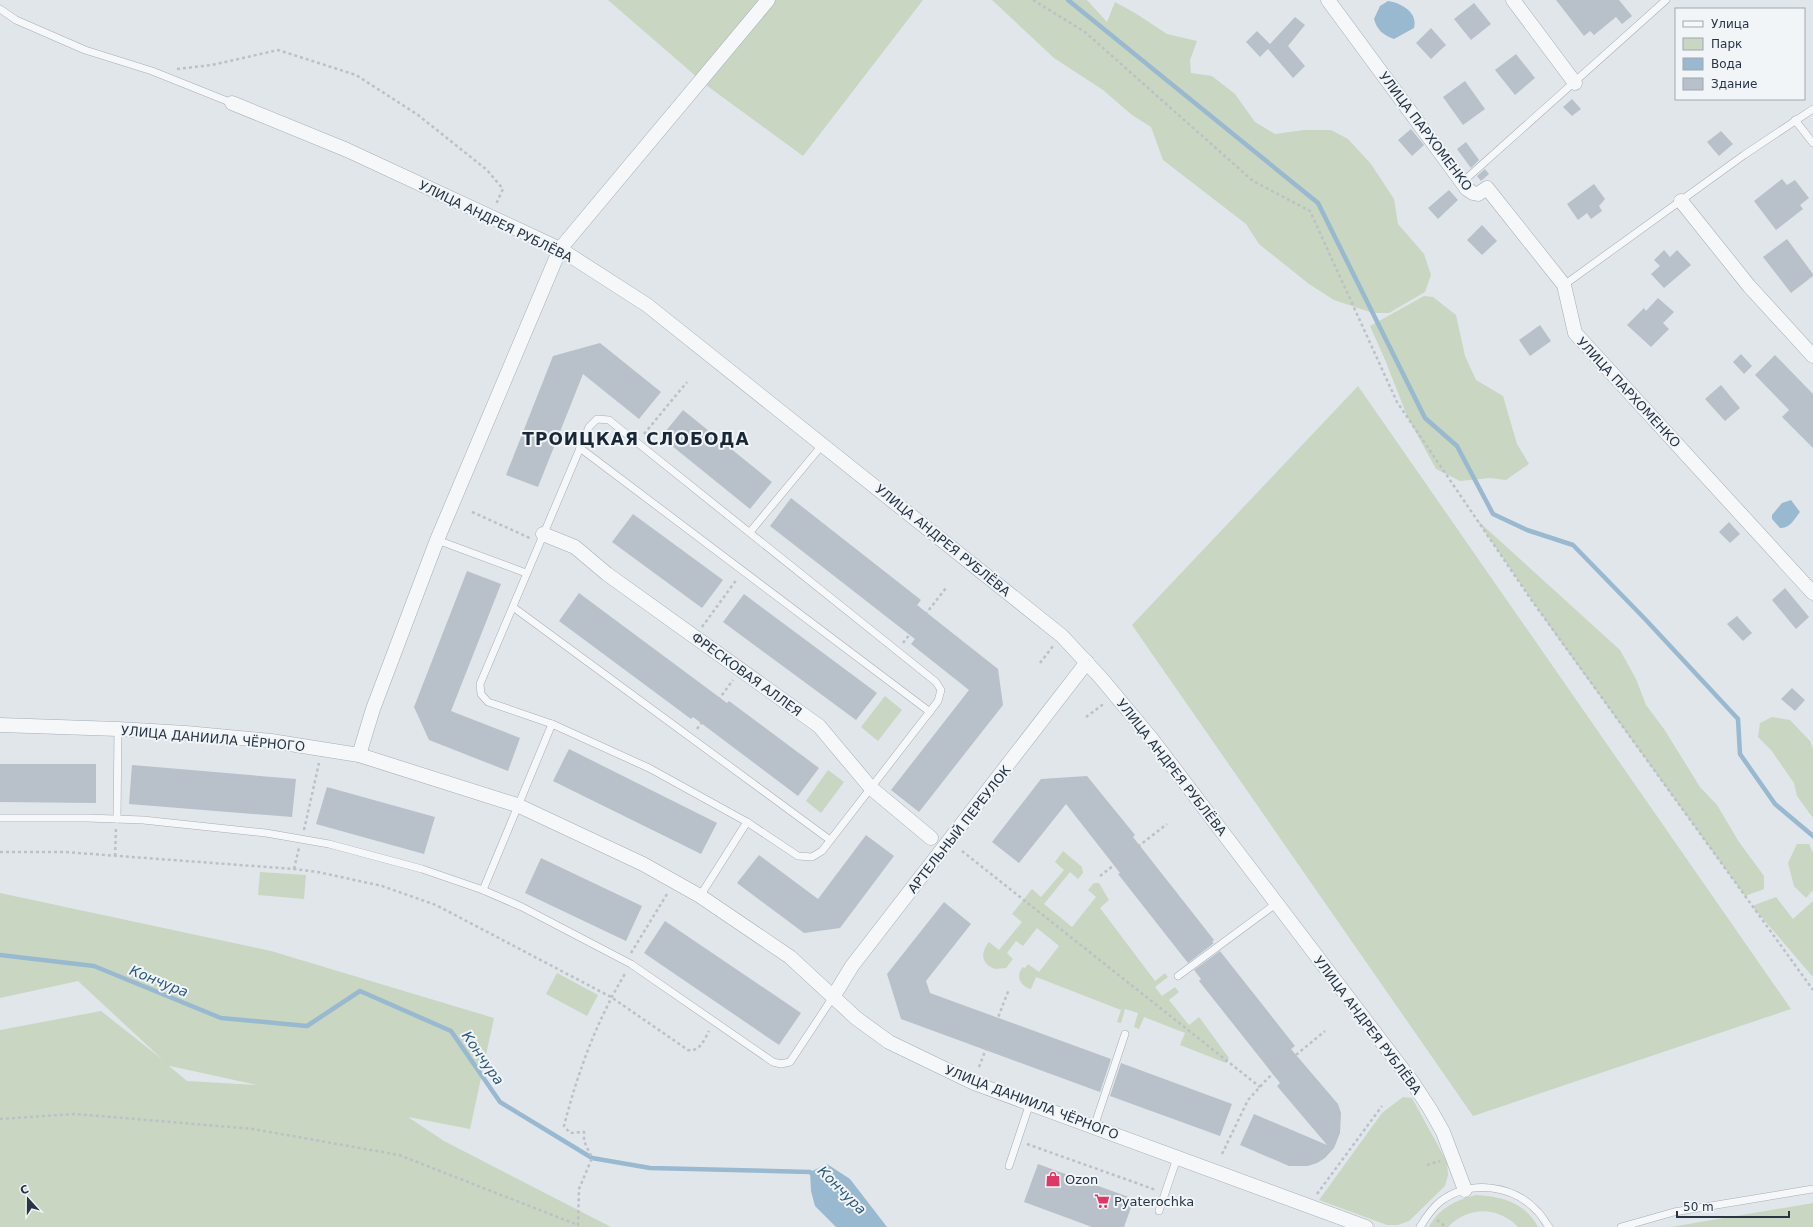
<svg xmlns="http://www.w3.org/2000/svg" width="1813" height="1227" font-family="'DejaVu Sans',sans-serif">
  <rect width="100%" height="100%" fill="#e1e6eb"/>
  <g fill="#c9d6c1" fill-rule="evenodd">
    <path d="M608,0H923L803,156L706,85Z"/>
    <path d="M992,0H1087L1107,22L1115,2L1135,13L1167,34L1197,41L1190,60L1191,73L1212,76L1235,94L1255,122L1275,134L1304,130H1331L1348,139L1371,164L1394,199L1398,224L1424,254L1431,275L1425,292L1389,313H1373L1334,300L1309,284L1259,244L1246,224L1163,160L1151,127L1132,115L1103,90L1054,58Z"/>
    <path d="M1424,296L1433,297L1456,315L1465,356L1476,380L1503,396L1517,444L1529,464L1506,480L1490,478L1460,481L1436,469L1407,416L1386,362L1370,326Z"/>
    <path d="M1358,386L1791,1009L1473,1116L1132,625Z"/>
    <path d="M1477,520L1620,650L1636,679L1646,705L1664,729L1700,787L1717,805L1739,842L1764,876V889L1745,896L1553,631Z"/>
    <path d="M885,696L902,710L878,741L861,727Z"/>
    <path d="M1772,717L1790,720L1810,741L1813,749V818L1797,796L1794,783L1771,750L1758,737L1760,723Z"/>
    <path d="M828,770L844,782L821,813L806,801Z"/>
    <path d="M1797,844H1809L1813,853V890L1806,898L1794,886L1788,863Z"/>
    <path d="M1063,851L1082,867L1083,873L1078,879L1070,872L1044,904L1072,927L1096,897L1088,890L1094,883H1099L1109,900L1100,908L1155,981L1165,973L1168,977L1155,987L1162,996L1175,987L1179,992L1169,1000L1189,1025L1199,1017L1229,1058L1226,1063L1180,1045L1185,1033L1144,1017L1139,1029L1134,1027L1138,1013L1125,1009L1121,1023L1117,1022L1121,1010L1036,977L1031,989C1020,986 1015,976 1023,967L1025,968L1028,964L1039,972L1059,946L1037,928L1023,946L1016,941L1007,953L1013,959L1006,968L995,969C981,964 980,953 989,942L999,950L1022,922L1012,914L1032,889L1041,897L1064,870L1055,862Z"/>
    <path d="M260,872L306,875L304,899L258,895Z"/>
    <path d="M0,893L271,951L494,1018L470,1129L408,1117L444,1141L611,1227H0V1030L101,1011L163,1060L78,981L0,998ZM169,1066H170L257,1085L187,1081Z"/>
    <path d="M1776,897L1793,919L1813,901V977L1752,906Z"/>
    <path d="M557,973L598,995L587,1016L546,994Z"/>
    <path d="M1403,1097L1412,1098L1447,1162L1448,1175L1445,1186L1409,1221L1398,1225H1387L1319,1200L1382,1113Z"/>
    <path d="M1476,1195C1501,1196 1526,1203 1538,1227H1518C1498,1206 1468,1206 1448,1227H1429C1439,1208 1456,1200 1476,1195Z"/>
    <path d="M1813,1203V1227H1671Z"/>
  </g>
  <g fill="#98b9cf">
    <path d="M1388,1C1401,3 1418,12 1414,28L1394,39C1383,35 1377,30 1374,19L1380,6Z"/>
    <path d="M1791,500L1800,512C1795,518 1790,529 1780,528L1772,519V515L1782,503Z"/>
    <path d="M827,1164L850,1179L887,1227H836L815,1206L811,1191L810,1172Z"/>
  </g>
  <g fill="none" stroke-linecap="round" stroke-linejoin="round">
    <g stroke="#98b9cf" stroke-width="4.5">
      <path d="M1068,0L1318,203L1425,418L1457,446L1493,514L1527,530L1573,545L1645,619L1738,719L1740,754L1775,804L1813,836"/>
      <path d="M0,955L94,966L221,1018L307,1026L360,991L451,1031L500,1102L592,1158L650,1168L810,1172L813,1175"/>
    </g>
  </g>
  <g fill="#b8c0ca">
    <path d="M1556,0H1619L1632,16L1622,24L1616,17L1594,35L1590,31L1584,36Z"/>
    <path d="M1474,3L1491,24L1471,40L1454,19Z"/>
    <path d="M1295,17L1305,25L1288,46L1305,66L1293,78L1268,49L1260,57L1246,42L1257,31L1270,44Z"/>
    <path d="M1431,28L1446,45L1431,59L1416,43Z"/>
    <path d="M1516,54L1535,78L1515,95L1495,70Z"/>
    <path d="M1465,81L1485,109L1463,125L1443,97Z"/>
    <path d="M1572,99L1581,109L1572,116L1563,107Z"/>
    <path d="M1411,129L1424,145L1412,156L1398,140Z"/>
    <path d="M1721,131L1733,144L1719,156L1707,142Z"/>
    <path d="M1466,142L1479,160L1471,168L1457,149Z"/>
    <path d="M1485,169L1489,174L1481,181L1477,176Z"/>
    <path d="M1782,179L1787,185L1795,180L1809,198L1800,205L1803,209L1776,230L1754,201Z"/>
    <path d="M1594,184L1605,199L1599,206L1602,211L1591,219L1587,213L1578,220L1567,204Z"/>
    <path d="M1449,190L1458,200L1438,219L1428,208Z"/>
    <path d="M1482,225L1497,241L1482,255L1467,240Z"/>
    <path d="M1787,239L1813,274V276L1791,293L1763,257Z"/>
    <path d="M1664,250L1670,257L1677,250L1691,265L1664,288L1651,274L1660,266L1654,260Z"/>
    <path d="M1658,298L1674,312L1663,323L1669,329L1651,347L1627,325L1644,308L1646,311Z"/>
    <path d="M1540,325L1551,341L1530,356L1519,340Z"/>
    <path d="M600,343L661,392L639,419L583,374L538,487L506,475L553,356Z"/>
    <path d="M1741,354L1752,366L1744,374L1733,362Z"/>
    <path d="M1775,355L1813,394V448L1782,417L1789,410L1755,375Z"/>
    <path d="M1721,385L1740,408L1725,421L1705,399Z"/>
    <path d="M683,410L772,482L750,509L661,437Z"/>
    <path d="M791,498L921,600L917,605L998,669L1003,705L919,812L891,790L969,690L911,644L915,639L770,526Z"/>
    <path d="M633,514L723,580L702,608L612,542Z"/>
    <path d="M1729,522L1740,534L1730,543L1719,532Z"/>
    <path d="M467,571L501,584L451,711L520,738L508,771L429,740L414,707Z"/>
    <path d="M1785,588L1809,617L1796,629L1772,600Z"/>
    <path d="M579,593L727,703L729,701L819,768L798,796L693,717L691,719L559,621Z"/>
    <path d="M744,594L877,693L856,720L723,622Z"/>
    <path d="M1737,616L1752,633L1743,641L1727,624Z"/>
    <path d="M1792,688L1805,700L1795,711L1781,699Z"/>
    <path d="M569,749L717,823L701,854L553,781Z"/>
    <path d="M0,764H96V803L0,802Z"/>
    <path d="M132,765L296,779L292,817L129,804Z"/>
    <path d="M1087,776L1135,835L1133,837L1214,940L1212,942L1214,943L1188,963L1118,874L1120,873L1066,804L1019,863L992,842L1041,779Z"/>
    <path d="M327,787L435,817L424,854L316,824Z"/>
    <path d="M866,835L894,856L840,928L804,933L737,883L759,855L818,899Z"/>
    <path d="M541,858L642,906L626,941L525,893Z"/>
    <path d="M944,902L971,924L926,981L930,993L1111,1059L1100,1092L901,1019L887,974Z"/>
    <path d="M665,921L801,1013L779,1045L644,953Z"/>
    <path d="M1220,951L1295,1046L1291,1049L1338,1104L1341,1113L1340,1133L1334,1148L1325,1158L1317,1163L1308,1166H1289L1240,1145L1254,1114L1327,1145L1277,1086L1280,1083L1199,981L1201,979L1194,970Z"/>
    <path d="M1121,1063L1232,1104L1220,1136L1110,1096Z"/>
    <path d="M1038,1164L1134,1199L1124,1227H1092L1024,1202Z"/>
  </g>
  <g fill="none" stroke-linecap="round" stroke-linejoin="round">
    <g stroke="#a5adb6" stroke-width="8">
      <g id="lane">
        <path d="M0,9L16,20L85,50L152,71L232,103"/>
        <path d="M1795,120L1813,143"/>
        <path d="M1467,187V178L1666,0"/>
        <path d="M1564,285L1744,155L1813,109"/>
        <path d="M597,419L609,420L936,682L941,690L938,701L822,851L812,857L798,856L747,822L649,768L552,724L488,702L481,694L480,684L589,427Z"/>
        <path d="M580,448L930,712"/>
        <path d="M750,532L823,444"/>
        <path d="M437,540L526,573"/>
        <path d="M513,607L830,840"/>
        <path d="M552,724L483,890L522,907L631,964L773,1062L781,1064L790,1062L833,997"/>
        <path d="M0,818H87L143,820L266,833L329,844L422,869L483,890"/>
        <path d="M117,819L118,729"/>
        <path d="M700,896L747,822"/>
        <path d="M1178,976L1277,903"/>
        <path d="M1094,1127L1125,1034"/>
        <path d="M1009,1166L1030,1103"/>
        <path d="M1159,1211L1177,1158"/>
        <path d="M1420,1227C1426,1217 1432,1208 1441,1201C1471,1179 1514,1185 1538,1212C1542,1216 1545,1222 1549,1227"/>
        <path d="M1621,1227L1674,1212L1813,1189"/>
      </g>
    </g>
    <g stroke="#a5adb6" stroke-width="15">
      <g id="street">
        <path d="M1328,0L1467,189L1473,193L1478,194L1487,188L1564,285L1575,333L1813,593"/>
        <path d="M1513,0L1575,83"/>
        <path d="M232,103L347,150L560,249L647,305L1062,636L1101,678L1151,738L1413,1083L1430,1109L1443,1132L1465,1190"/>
        <path d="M1681,201L1749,286L1813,356"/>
        <path d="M543,534L575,547L607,574L819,726L871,788L931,838"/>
        <path d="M0,725L118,729L186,733L271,741L359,755L517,805L643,864L700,896L790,957L856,1018L889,1042L974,1083L1366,1227"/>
        <path d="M359,755L373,709L437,540L560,249L768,0"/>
        <path d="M833,997L852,966L1087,662"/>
      </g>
    </g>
    <g stroke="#bbc1c7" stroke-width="2.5" stroke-dasharray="3 3" stroke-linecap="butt">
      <path d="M1033,0L1085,32L1253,181L1310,211L1397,402L1530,598L1813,990"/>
      <path d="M177,69L212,65L278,50L356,75L418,115L487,170L503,189L496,204"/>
      <path d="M644,434L687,382"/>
      <path d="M472,512L530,538"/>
      <path d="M702,627L737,579"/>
      <path d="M903,643L946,588"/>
      <path d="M1040,663L1053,646"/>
      <path d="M1086,717L1105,703"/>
      <path d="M697,729L733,680"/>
      <path d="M304,830L319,763"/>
      <path d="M962,851L1260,1087"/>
      <path d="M0,852H65L294,869L318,872L382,886L436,905L611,997L688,1050C700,1052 704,1040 709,1031"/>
      <path d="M115,856L116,828"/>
      <path d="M294,869L299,848"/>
      <path d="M1100,876L1167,824"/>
      <path d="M631,953L667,894"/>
      <path d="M979,1067L1009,989"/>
      <path d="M0,1119L74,1114L253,1129L399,1155L578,1225L579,1189L592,1158L584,1141V1132L570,1133L564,1126C578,1071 597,1020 626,972"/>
      <path d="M1027,1144L1156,1190"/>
      <path d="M1222,1154L1248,1100L1268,1078L1325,1031"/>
      <path d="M1427,1165L1440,1161"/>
      <path d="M1317,1194L1382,1106"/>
      <path d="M1437,1220L1446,1227"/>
    </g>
    <use href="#lane" stroke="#f5f7f9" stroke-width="7"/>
    <use href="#street" stroke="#f5f7f9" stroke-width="14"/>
  </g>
  <defs>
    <g id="shop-bare" transform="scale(1.2)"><path d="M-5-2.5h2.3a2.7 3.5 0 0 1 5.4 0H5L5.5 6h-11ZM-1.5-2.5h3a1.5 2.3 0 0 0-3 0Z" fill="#de3962" stroke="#f1f5f8" stroke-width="2.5" paint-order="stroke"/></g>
    <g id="supermarket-bare" transform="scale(1.2)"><path d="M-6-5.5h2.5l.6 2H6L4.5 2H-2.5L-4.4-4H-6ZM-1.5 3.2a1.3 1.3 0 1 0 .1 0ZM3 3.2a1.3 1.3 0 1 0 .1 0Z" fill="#de3962" stroke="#f1f5f8" stroke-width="2.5" paint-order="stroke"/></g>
  </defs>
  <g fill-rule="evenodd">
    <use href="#shop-bare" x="1053" y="1179"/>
    <use href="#supermarket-bare" x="1102" y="1201"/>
  </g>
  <g text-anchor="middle" stroke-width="4" stroke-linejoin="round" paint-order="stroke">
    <g font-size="13" fill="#273545" stroke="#f1f5f8">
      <text transform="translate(1426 131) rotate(53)" y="5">УЛИЦА ПАРХОМЕНКО</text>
      <text transform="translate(496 221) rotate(26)" y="5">УЛИЦА АНДРЕЯ РУБЛЁВА</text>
      <text transform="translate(1629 392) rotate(47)" y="5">УЛИЦА ПАРХОМЕНКО</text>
      <text transform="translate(943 540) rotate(39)" y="5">УЛИЦА АНДРЕЯ РУБЛЁВА</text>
      <text transform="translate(747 674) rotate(36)" y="5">ФРЕСКОВАЯ АЛЛЕЯ</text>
      <text transform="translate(213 738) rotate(5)" y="5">УЛИЦА ДАНИИЛА ЧЁРНОГО</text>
      <text transform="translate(1172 767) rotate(52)" y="5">УЛИЦА АНДРЕЯ РУБЛЁВА</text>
      <text transform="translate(959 829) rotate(-52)" y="5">АРТЕЛЬНЫЙ ПЕРЕУЛОК</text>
      <text transform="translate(1368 1025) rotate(53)" y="5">УЛИЦА АНДРЕЯ РУБЛЁВА</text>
      <text transform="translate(1032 1102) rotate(21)" y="5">УЛИЦА ДАНИИЛА ЧЁРНОГО</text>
    </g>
    <g font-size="13" fill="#273545" stroke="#f1f5f8" text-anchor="start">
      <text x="1065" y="1184">Ozon</text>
      <text x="1114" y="1206">Pyaterochka</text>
    </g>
    <g font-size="14" font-style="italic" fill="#2c597e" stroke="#f1f5f8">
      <text transform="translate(159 981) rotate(22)" y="5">Кончура</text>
      <text transform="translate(483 1058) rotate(55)" y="5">Кончура</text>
      <text transform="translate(842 1190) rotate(45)" y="5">Кончура</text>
    </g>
    <g font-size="17" font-weight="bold" letter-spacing="1" fill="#192636" stroke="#f1f5f8">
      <text x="636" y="445">ТРОИЦКАЯ СЛОБОДА</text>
    </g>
  </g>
  <rect x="1675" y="8" width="130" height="92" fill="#f1f5f8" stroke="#a0a8b0"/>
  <rect x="1683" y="21" width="20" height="6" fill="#f5f7f9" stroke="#a0a8b0"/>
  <text x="1711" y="28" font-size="12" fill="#273545">Улица</text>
  <rect x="1683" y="38" width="20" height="12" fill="#c9d6c1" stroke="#a0a8b0"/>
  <text x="1711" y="48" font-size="12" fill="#273545">Парк</text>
  <rect x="1683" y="58" width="20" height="12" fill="#98b9cf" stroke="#a0a8b0"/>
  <text x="1711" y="68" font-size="12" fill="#273545">Вода</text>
  <rect x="1683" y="78" width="20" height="12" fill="#b8c0ca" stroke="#a0a8b0"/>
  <text x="1711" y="88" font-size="12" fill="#273545">Здание</text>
  <g transform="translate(28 1199) rotate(339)" stroke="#f1f5f8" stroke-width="3" paint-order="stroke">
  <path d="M0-3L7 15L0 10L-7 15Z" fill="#273545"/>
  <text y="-6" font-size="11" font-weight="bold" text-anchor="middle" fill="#273545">С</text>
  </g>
  <path d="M1677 1211v6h112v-6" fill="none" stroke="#273545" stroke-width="2"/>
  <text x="1683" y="1211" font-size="12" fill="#273545" stroke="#f1f5f8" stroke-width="3" paint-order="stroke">50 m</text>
</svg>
